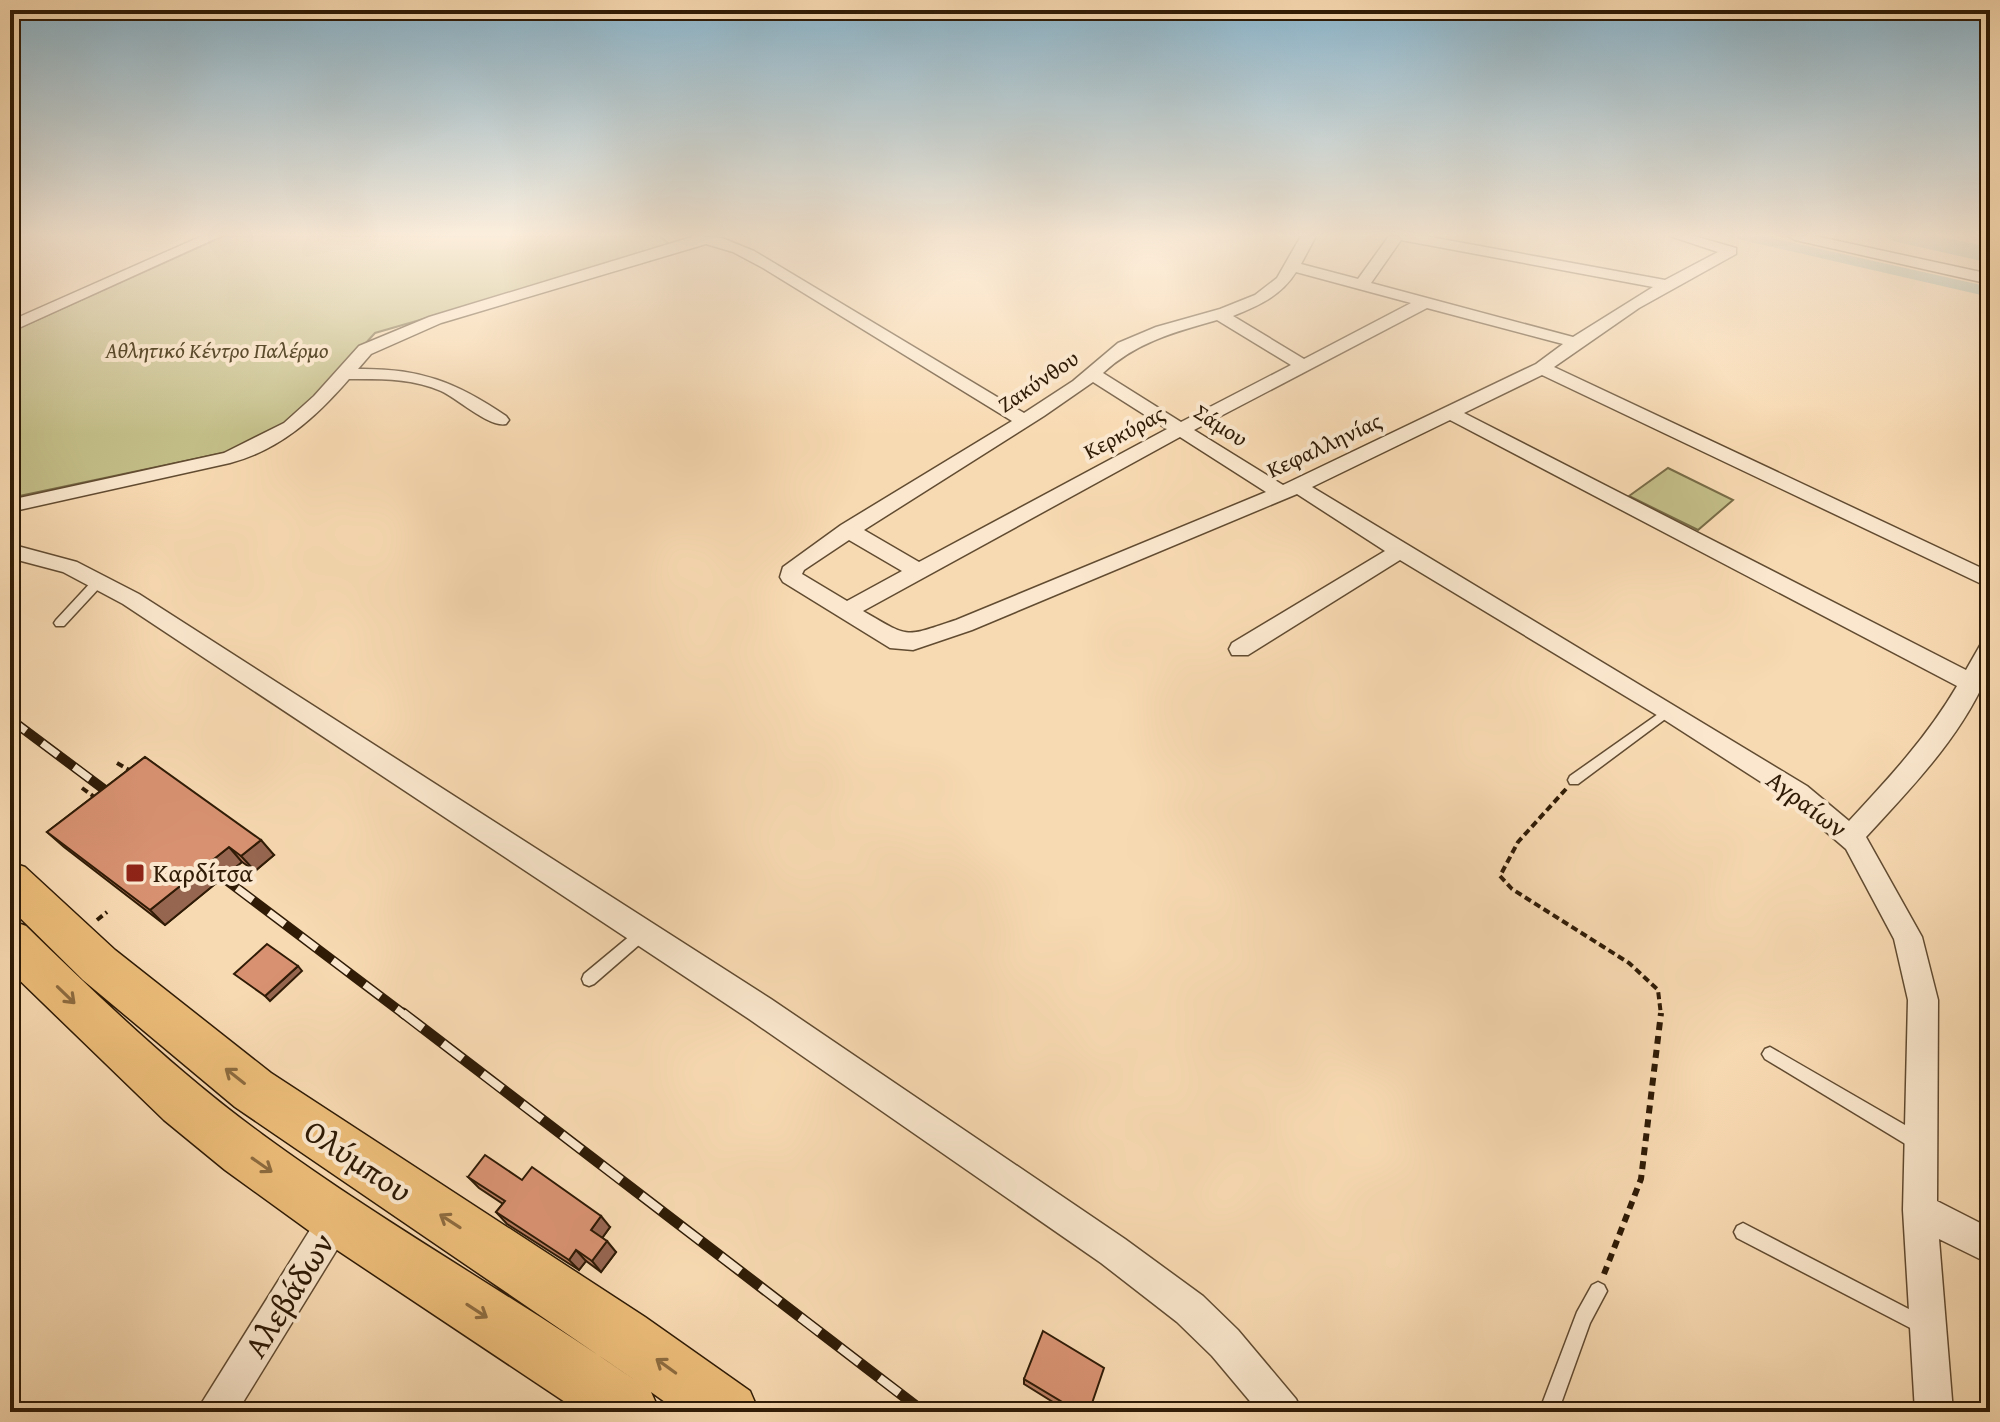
<svg xmlns="http://www.w3.org/2000/svg" width="2000" height="1422" font-family="'Gentium Book Plus',serif">
  <rect width="100%" height="100%" fill="#f8dab2"/>
  <filter id="stains"><feTurbulence type="fractalNoise" baseFrequency=".0025" numOctaves="4"/><feColorMatrix values="0 0 0 0 .2 0 0 0 0 .09 0 0 0 0 .02 0 0 0 .5 -.17"/></filter>
  <radialGradient id="worn" r=".72"><stop offset=".6" stop-color="#630" stop-opacity="0"/><stop offset="1" stop-color="#630" stop-opacity=".3"/></radialGradient>
  <g fill="#c3be88" stroke="#796c47" stroke-width="2">
    <path d="M224,236H659L668,243L662,250L375,333L294,422L242,449L10,498V332Z"/>
    <path d="M1668,468L1733,500L1698,530L1629,496Z"/>
  </g>
  <g fill="none" stroke-linecap="round" stroke-linejoin="round">
    <path fill="#9dbbac" fill-rule="evenodd" d="M1735,236H1762L1990,287V297L1742,240Z"/>
    <path fill="#9dbbac" fill-rule="evenodd" d="M1890,236H1937L1990,247V263L1893,241Z"/>
    <g stroke="#614b31" stroke-width="3">
      <g id="service">
        <path d="M98,578L103,582L102,585L64,626H56L54,623L56,620L94,579Z"/>
        <path d="M1668,707L1672,708L1674,711L1672,714L1578,784H1570L1568,780L1570,776Z"/>
        <path d="M642,928L647,930L649,934L647,938L594,984L589,986L584,984L582,979L584,974L637,930Z"/>
        <path d="M1770,1047L1924,1136L1926,1142L1924,1148L1918,1150L1912,1148L1765,1059L1762,1054L1765,1049Z"/>
        <path d="M1743,1223L1930,1320L1933,1326L1930,1332L1924,1335L1918,1332L1737,1238L1734,1232L1737,1226Z"/>
        <path d="M1598,1282L1604,1285L1607,1291L1590,1323L1558,1412H1539L1577,1312L1592,1285Z"/>
      </g>
    </g>
    <g stroke="#614b31" stroke-width="3">
      <g id="minor">
        <path d="M202,236H221L10,332V321Z"/>
        <path d="M695,236L722,238L754,251L1024,413L1073,381L1118,343L1156,327L1220,309L1255,295L1277,278L1301,236H1316L1301,264L1358,279L1389,236H1425L1665,280L1718,252L1670,236H1694L1736,248V254L1639,308L1554,367L1990,572V588L1542,375L1464,413L1966,670L1982,642L1990,640C1990,650 1992,662 1989,671C1963,735 1912,787 1866,837L1922,937L1938,1000L1937,1201L1990,1228V1264L1939,1239L1953,1412H1915L1903,1210L1908,1000L1894,939L1846,849L1789,800L1660,717L1400,560L1248,655H1232L1229,649L1232,643L1385,551L1297,494L972,630L913,650L890,648L783,582L780,577L783,567L841,525L1012,421L763,268L733,252L706,244L441,323L371,354L358,369C420,368 456,382 506,416L509,420L506,424C490,428 458,399 441,391C412,378 380,379 349,379C316,417 280,450 230,463L10,512V500L224,453L284,423L314,396L359,346L429,317ZM1401,240L1653,287L1573,337L1371,283ZM1296,272L1411,303L1304,359L1233,316C1258,306 1281,296 1296,272ZM1427,308L1563,344L1536,364L1283,485L1194,430ZM1217,320L1291,365L1181,422L1103,373C1136,342 1175,332 1217,320ZM1093,382L1167,429L919,562L864,530L1044,416ZM1450,420L1957,686C1927,737 1889,778 1849,821L1807,786L1312,487ZM1180,437L1266,492L956,620C904,637 911,639 863,611ZM849,540L902,571L847,601L802,574L804,570Z"/>
        <path d="M1788,236H1815L1990,274V284L1795,240Z"/>
        <path d="M10,544L77,562L139,594L771,999L1125,1239L1203,1296L1238,1330L1296,1399L1302,1412H1259L1212,1356L1177,1322L1101,1263L749,1019L123,604L63,572L10,558Z"/>
        <path d="M337,1201L349,1206L354,1218L349,1230L237,1412H196L325,1206Z"/>
      </g>
    </g>
    <g stroke="#2f1b06" stroke-width="3">
      <path id="primary" d="M10,862L25,867L115,950L271,1073L645,1317L750,1391L759,1412H679L651,1392L660,1412H580L319,1238L225,1170L164,1120L10,971V920L26,926C101,999 178,1073 263,1135C384,1224 516,1297 639,1383L235,1107L83,980L10,908Z"/>
    </g>
    <g stroke="#2f1b06" stroke-width="4" stroke-dasharray="7 4" stroke-linecap="butt">
      <path d="M117,763L129,770"/>
      <path d="M82,788L93,796"/>
      <path d="M1566,789L1518,842L1500,876L1512,889L1629,963L1658,990L1661,1015"/>
      <path d="M97,920L107,912"/>
    </g>
    <path stroke="#2f1b06" stroke-width="6" stroke-dasharray="8 6" stroke-linecap="butt" d="M1604,1274L1641,1179L1661,1013"/>
    <use href="#service" fill="#fae7cd" fill-rule="evenodd"/>
    <use href="#minor" fill="#fae7cd" fill-rule="evenodd"/>
    <use href="#primary" fill="#ecbd79" fill-rule="evenodd"/>
    <g stroke="#2f1b06" stroke-width="10">
      <g id="rail-far1">
        <path d="M10,719L121,802"/>
        <path d="M205,864L405,1015"/>
      </g>
    </g>
    <g stroke="#2f1b06" stroke-width="11">
      <path id="rail" d="M403,1013L924,1412"/>
    </g>
    <use href="#rail-far1" stroke="#fae7cd" stroke-width="7" stroke-dasharray="20" stroke-linecap="butt"/>
    <use href="#rail" stroke="#fae7cd" stroke-width="8" stroke-dasharray="25" stroke-linecap="butt"/>
  </g>
  <g fill="#ba7e62" stroke="#2f1b06" stroke-width="2">
    <path d="M145,757L274,855L255,871L242,862L165,925L64,847L47,832Z"/>
    <path d="M468,1177L522,1180L610,1227L602,1238L616,1252L601,1272L586,1261L579,1270L507,1224L496,1212L503,1204L479,1188Z"/>
    <path d="M1024,1379L1089,1412H1069L1024,1384Z"/>
  </g>
  <g fill="#976650" stroke="#2f1b06" stroke-width="2">
    <path d="M261,840L274,855L255,871L241,856Z"/>
    <path d="M229,847L242,862L165,925L150,910Z"/>
    <path d="M298,966L302,971L270,1001L265,996Z"/>
    <path d="M601,1216L610,1227L600,1241L591,1230Z"/>
    <path d="M607,1241L616,1252L601,1272L592,1261Z"/>
    <path d="M576,1250L586,1261L579,1270L569,1260Z"/>
  </g>
  <g fill="#d89272" stroke="#2f1b06" stroke-width="2">
    <path d="M145,757L261,840L241,856L229,847L150,910L47,832Z"/>
    <path d="M267,944L298,966L265,996L234,974Z"/>
    <path d="M485,1155L522,1180L532,1167L601,1216L591,1230L607,1241L592,1261L576,1250L569,1260L496,1212L505,1201L468,1177Z"/>
    <path d="M1043,1331L1104,1368L1089,1412H1079L1024,1379Z"/>
  </g>
  <defs><path id="oneway-shaft" d="M-6 0H5M1.5-3L5.5 0L1.5 3" fill="none" stroke-width="1.6" stroke-linecap="round" stroke-linejoin="round" transform="scale(2)"/></defs>
  <g stroke="#8e6c40">
    <use href="#oneway-shaft" transform="translate(66 995) rotate(44)"/>
    <use href="#oneway-shaft" transform="translate(235 1076) rotate(-142)"/>
    <use href="#oneway-shaft" transform="translate(262 1165) rotate(35)"/>
    <use href="#oneway-shaft" transform="translate(450 1221) rotate(-147)"/>
    <use href="#oneway-shaft" transform="translate(477 1311) rotate(33)"/>
    <use href="#oneway-shaft" transform="translate(666 1366) rotate(-144)"/>
  </g>
  <linearGradient id="sky" x2="0" y2="1"><stop stop-color="#8ab7d0"/><stop offset="0.54" stop-color="#fceedc"/><stop offset="1" stop-color="#fceedc" stop-opacity="0"/></linearGradient>
  <rect width="2000" height="435" fill="url(#sky)"/>
  <rect fill="#8f2418" stroke="#fae7cd" stroke-width="3" x="125" y="863" width="20" height="20" rx="4"/>
  <g text-anchor="middle" stroke-width="8" stroke-linejoin="round" paint-order="stroke">
    <g font-size="22" font-style="italic" fill="#5b4c2d" stroke="#fae7cd">
      <text x="217" y="358">Αθλητικό Κέντρο Παλέρμο</text>
    </g>
    <g font-size="22" fill="#2f1b06" stroke="#fae7cd">
      <text transform="translate(1038 381) rotate(-34)" y="8">Ζακύνθου</text>
      <text transform="translate(1221 425) rotate(33)" y="8">Σάμου</text>
      <text transform="translate(1124 432) rotate(-28)" y="8">Κερκύρας</text>
      <text transform="translate(1324 445) rotate(-25)" y="8">Κεφαλληνίας</text>
    </g>
    <g font-size="26" fill="#2f1b06" stroke="#fae7cd">
      <text transform="translate(1807 804) rotate(37)" y="9">Αγραίων</text>
    </g>
    <g font-size="26" fill="#2f1b06" stroke="#fae7cd" text-anchor="start">
      <text x="153" y="882">Καρδίτσα</text>
    </g>
    <g font-size="32" fill="#2f1b06" stroke="#fae7cd">
      <text transform="translate(358 1161) rotate(34)" y="11">Ολύμπου</text>
      <text transform="translate(289 1295) rotate(-58)" y="11">Αλεβάδων</text>
    </g>
  </g>
  <rect width="2000" height="1422" fill="none" stroke="#f8dab2" stroke-width="40"/>
  <rect x="12" y="12" width="1976" height="1398" fill="none" stroke="#2f1b06" stroke-width="4"/>
  <rect x="20" y="20" width="1960" height="1382" fill="none" stroke="#2f1b06" stroke-width="2"/>
  <rect width="100%" height="100%" filter="url(#stains)"/>
  <rect width="100%" height="100%" fill="url(#worn)"/>
</svg>
